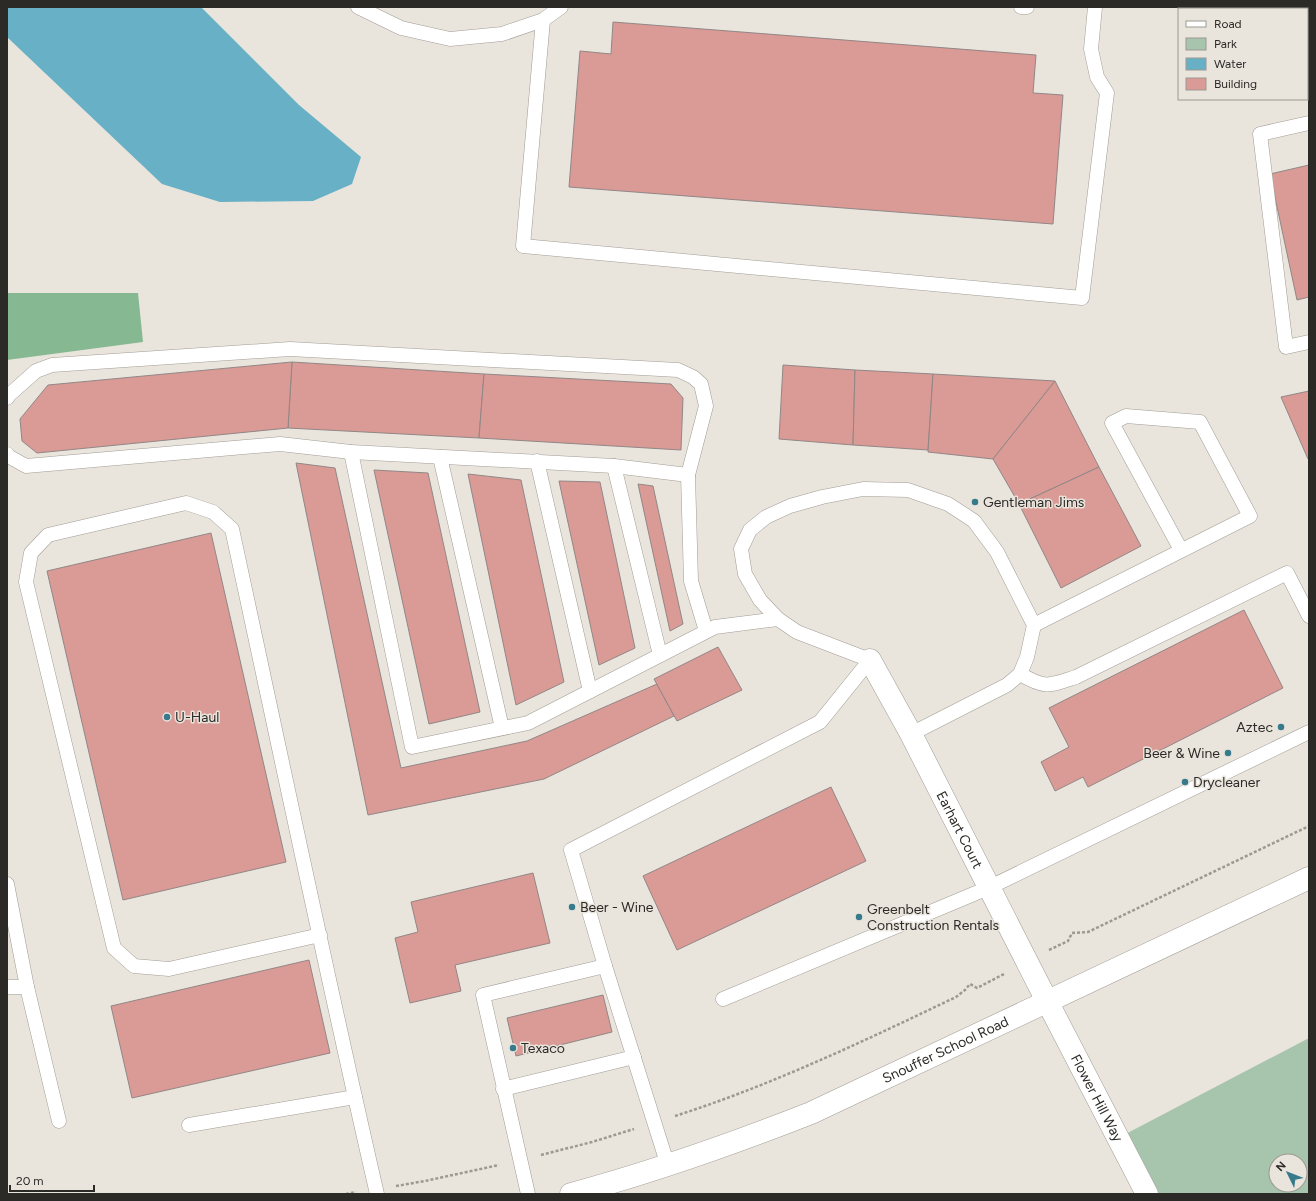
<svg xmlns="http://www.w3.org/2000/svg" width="1316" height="1201" font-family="Figtree,sans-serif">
  <rect width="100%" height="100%" fill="#e9e4dc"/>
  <path fill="#a7c5ad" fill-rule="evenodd" d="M1309,1038V1194H1155L1118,1138ZM1276,1161H1300V1185H1276Z"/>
  <path fill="#86b991" d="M7,293H138L143,342L7,360Z"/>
  <path fill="#68b0c5" d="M7,7H201L299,105L361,157L352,184L313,201L220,202L162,184L7,37Z"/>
  <g fill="#da9a95" stroke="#918786">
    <path d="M613,22L1036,55L1033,93L1063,95L1053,224L569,187L580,51L611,54Z"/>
    <path d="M1309,165V297L1297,300L1270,174Z"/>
    <path d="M292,362L484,374L479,438L288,428Z"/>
    <path d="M292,362L288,428L37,453L22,441L20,419L48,385Z"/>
    <path d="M783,365L855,370L853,445L779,439Z"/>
    <path d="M855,370L933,374L928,450L853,445Z"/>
    <path d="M484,374L671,384L683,398L681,450L479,438Z"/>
    <path d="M933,374L1055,381L993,459L928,452Z"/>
    <path d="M1055,381L1099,467L1019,504L993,459Z"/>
    <path d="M1309,391V459H1308L1281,397Z"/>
    <path d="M296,463L335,468L401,768L527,741L657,684L674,716L544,779L368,815Z"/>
    <path d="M1099,467L1141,546L1061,588L1019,504Z"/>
    <path d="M374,470L428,473L480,712L429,724Z"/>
    <path d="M468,474L521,480L564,682L516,705Z"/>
    <path d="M559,481L600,482L635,648L599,665Z"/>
    <path d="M638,484L653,486L683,624L670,631Z"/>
    <path d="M211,533L286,862L123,900L47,571Z"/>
    <path d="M1244,610L1283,688L1088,787L1083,777L1055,791L1041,762L1069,747L1049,708Z"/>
    <path d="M718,647L742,690L677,721L654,679Z"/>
    <path d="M831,787L866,861L677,950L643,876Z"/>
    <path d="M533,873L550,943L455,965L461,991L410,1003L395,938L418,932L411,902Z"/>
    <path d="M309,960L330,1053L132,1098L111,1006Z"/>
    <path d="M603,995L612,1032L516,1056L507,1018Z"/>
  </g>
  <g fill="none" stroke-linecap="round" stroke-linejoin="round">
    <g stroke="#a29d96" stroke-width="15">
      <g id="service">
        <path d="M358,7L401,28L450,39L502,34L543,20L561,7"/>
        <path d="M1021,7H1027"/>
        <path d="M543,20L523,246L1082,298L1107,93L1097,77L1091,49L1095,7"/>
        <path d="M1309,123L1260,134L1286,347L1309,342"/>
        <path d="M7,398L9,395L36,371L52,365L290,349L678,370L693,377L701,384L706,406L688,475L691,581L706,631"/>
        <path d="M351,452L412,747L528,723L715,627L778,619"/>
        <path d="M7,454L8,456L26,466L280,444L351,452L614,466L688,475"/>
        <path d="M440,457L502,728"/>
        <path d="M537,461L590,691"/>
        <path d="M614,466L660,655"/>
        <path d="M1034,625L1250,516L1200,422L1126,416L1112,423L1181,550"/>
        <path d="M1020,674C1046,689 1049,686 1076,677L1287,573L1309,616"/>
        <path d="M7,884L27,987H7"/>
        <path d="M320,935L169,969L134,966L114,948L26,582L31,553L48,535L186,503L213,512L232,529C280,751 326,973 377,1194"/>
        <path d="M605,966L668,1166"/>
        <path d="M27,987L59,1121"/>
        <path d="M723,999L988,888L1309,732"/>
        <path d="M503,1089L634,1057"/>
        <path d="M189,1125L355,1097"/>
        <path d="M528,1194L483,995L605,966L571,850L820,722L870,660L797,632L778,619L760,600L745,574L741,549L750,530L766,517L790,506L822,497L863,489L908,490L948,504L974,521L997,552L1034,625L1027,657L1020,674L1007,685L911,734"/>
      </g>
    </g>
    <g stroke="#a29d96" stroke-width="23">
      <g id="minor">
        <path id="s1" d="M870,660L911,734L1047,1001"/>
      </g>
    </g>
    <g stroke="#a29d96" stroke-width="23">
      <g id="tertiary">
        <path id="s2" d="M1047,1001L1147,1194"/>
      </g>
    </g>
    <g stroke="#a29d96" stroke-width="23">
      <g id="secondary">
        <path id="s3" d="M571,1194C653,1172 732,1144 811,1113L1309,878"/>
      </g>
    </g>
    <g stroke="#9c9892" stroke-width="2.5" stroke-dasharray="3 2" stroke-linecap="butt">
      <path d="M1049,950L1068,941L1072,933L1088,932L1309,826"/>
      <path d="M675,1116C772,1085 864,1041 956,997L965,990L970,984L977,988L1004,974"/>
      <path d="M541,1155L592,1142L634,1129"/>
      <path d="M396,1186L425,1181L499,1165"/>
      <path d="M346,1194L356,1192"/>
    </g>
    <use href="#service" stroke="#fff" stroke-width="14"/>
    <use href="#minor" stroke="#fff" stroke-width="22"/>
    <use href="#tertiary" stroke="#fff" stroke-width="22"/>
    <use href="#secondary" stroke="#fff" stroke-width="22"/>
  </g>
  <g fill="#377a8b" stroke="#e9e4dc" stroke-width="1.5">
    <circle cx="975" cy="502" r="4"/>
    <circle cx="167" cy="717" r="4"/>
    <circle cx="1281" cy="727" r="4"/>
    <circle cx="1228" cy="753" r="4"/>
    <circle cx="1185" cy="782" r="4"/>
    <circle cx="572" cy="907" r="4"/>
    <circle cx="859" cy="917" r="4"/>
    <circle cx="513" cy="1048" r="4"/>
  </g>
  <g text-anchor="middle" stroke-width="3" stroke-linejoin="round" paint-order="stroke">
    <g font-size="14" fill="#2c2a27" stroke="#e9e4dc" text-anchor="start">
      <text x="983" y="507">Gentleman Jims</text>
      <text x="175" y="722">U-Haul</text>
      <text x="1273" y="732" text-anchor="end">Aztec</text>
      <text x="1220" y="758" text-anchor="end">Beer &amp; Wine</text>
      <text x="1193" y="787">Drycleaner</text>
      <text x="580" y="912">Beer - Wine</text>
      <text x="867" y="914">Greenbelt<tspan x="867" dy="16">Construction Rentals</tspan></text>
      <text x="521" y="1053">Texaco</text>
    </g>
    <g font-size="14" fill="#2c2a27" stroke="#e9e4dc">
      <text dy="5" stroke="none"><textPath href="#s1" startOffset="192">Earhart Court</textPath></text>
      <text dy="5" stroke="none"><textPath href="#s3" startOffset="402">Snouffer School Road</textPath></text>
      <text dy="5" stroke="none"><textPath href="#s2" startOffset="109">Flower Hill Way</textPath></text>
    </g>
  </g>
  <rect width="1316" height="1201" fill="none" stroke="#2c2a27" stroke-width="16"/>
  <rect x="1178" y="8" width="130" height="92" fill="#e9e4dc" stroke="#9d9a94"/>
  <rect x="1186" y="21" width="20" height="6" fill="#ffffff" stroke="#9d9a94"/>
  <text x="1214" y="28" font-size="12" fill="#2c2a27">Road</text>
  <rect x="1186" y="38" width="20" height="12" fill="#a7c5ad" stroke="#9d9a94"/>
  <text x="1214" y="48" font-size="12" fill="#2c2a27">Park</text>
  <rect x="1186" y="58" width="20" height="12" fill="#68b0c5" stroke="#9d9a94"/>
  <text x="1214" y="68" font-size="12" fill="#2c2a27">Water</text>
  <rect x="1186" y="78" width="20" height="12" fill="#da9a95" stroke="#9d9a94"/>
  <text x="1214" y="88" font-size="12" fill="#2c2a27">Building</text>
  <g transform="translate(1288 1173) rotate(313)"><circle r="19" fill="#e9e4dc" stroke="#9d9a94"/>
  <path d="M0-3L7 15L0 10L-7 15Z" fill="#377a8b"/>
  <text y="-6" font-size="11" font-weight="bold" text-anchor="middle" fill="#2c2a27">N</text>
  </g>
  <path d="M10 1185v6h84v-6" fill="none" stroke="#2c2a27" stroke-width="2"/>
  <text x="16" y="1185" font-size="12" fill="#2c2a27" stroke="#e9e4dc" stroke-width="3" paint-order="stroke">20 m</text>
</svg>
